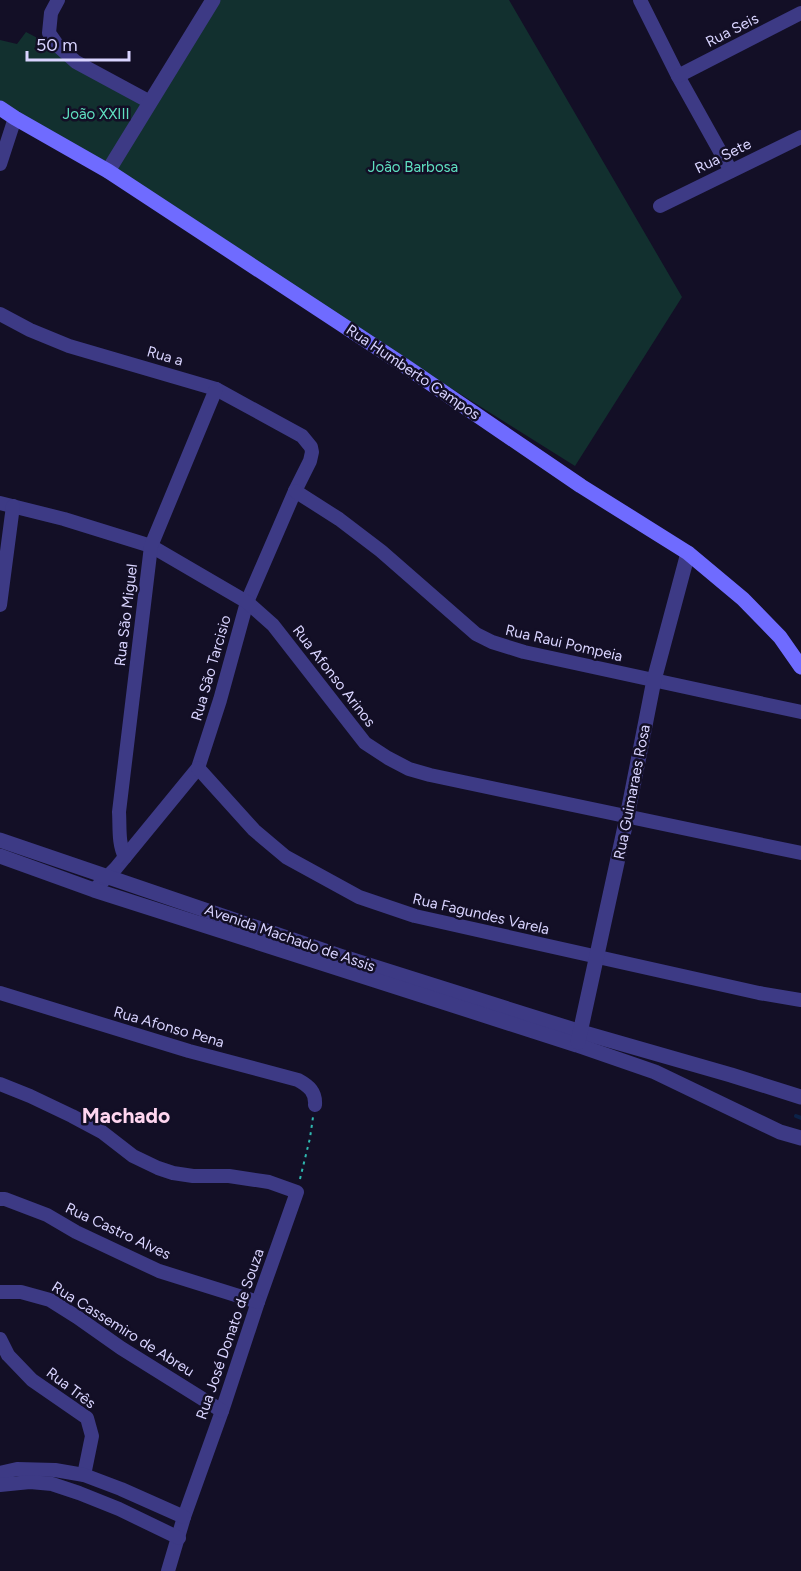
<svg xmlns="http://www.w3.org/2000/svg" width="801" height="1571" font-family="Figtree,sans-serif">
  <rect width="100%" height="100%" fill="#130f26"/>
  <path fill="#12302f" d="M220,0H509L682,297L575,466L0,105V40L17,44L26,32L156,100Z"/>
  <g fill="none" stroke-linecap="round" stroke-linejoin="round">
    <path stroke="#0c2248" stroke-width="4" d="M796,1116L801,1118"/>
    <path stroke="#2fb8b0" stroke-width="2" stroke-dasharray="3 4.5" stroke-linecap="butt" d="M300,1179L310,1138L313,1117"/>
    <g stroke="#3d3a85" stroke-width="14">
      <path d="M58,0L51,13L49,33L58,46L76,62L150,102"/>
      <path d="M640,0L678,76L731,171"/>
      <path d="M678,76L801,13"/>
      <path d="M0,164L15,118"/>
      <path d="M660,206L801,137"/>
      <path d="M0,314L30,330L69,346L216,389L302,436L311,447L312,452L310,461L295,491L247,602L220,700L198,768L116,868L94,890"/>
      <path d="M295,491L339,519L381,551L476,634L492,642L524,652L801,712"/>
      <path d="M0,503L64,519L151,546L247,602L273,625L365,743L388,758L409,769L430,775L801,853"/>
      <path d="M0,605L13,506"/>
      <path d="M198,768L254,830L286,857L359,897L415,916L759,993L801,1000"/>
      <path d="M125,857C118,843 120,828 119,812L151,546L216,389"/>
      <path d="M0,993L189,1051L298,1080C309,1086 316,1092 315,1105"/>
      <path d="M0,1084L30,1096L72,1116L102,1132L133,1156L158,1168L173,1173L193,1176H229L269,1182L297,1192L258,1302L222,1411L184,1517L168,1571"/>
      <path d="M0,1199H5L47,1215L76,1232L159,1271L258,1302"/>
      <path d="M0,1292H21L50,1300L77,1317L121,1348L222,1411"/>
      <path d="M0,1339L8,1355L32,1380L87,1418L92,1436L84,1475"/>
      <path d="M0,1473L17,1469L55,1470L84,1475L121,1489L184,1517"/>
      <path d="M0,1485L30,1482L52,1484L79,1493L119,1509L179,1538"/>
    </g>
    <g stroke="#3d3a85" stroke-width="15">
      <path d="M108,171L213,0"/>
      <path d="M0,840L343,957L581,1032L731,1075L801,1097"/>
      <path d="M0,856L94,890L577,1045L655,1072L780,1132L801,1138"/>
      <path d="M578,1042L627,817L654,680L688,553"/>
    </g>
    <path stroke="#6f6bff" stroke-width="15" d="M0,108L15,118L108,171L405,366L581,486L688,553L743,599L780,637L801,667"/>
  </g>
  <g text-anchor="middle" stroke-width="5" stroke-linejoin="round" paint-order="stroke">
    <g font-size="15" fill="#d9d4ff" stroke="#130f26">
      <text transform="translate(732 30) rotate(-27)" y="5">Rua Seis</text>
      <text transform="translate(723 156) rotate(-26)" y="5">Rua Sete</text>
      <text transform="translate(165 356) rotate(16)" y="5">Rua a</text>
      <text transform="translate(413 372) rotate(34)" y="5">Rua Humberto Campos</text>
      <text transform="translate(126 615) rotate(-83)" y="5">Rua São Miguel</text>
      <text transform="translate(564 643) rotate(13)" y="5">Rua Raui Pompeia</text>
      <text transform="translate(211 668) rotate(-74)" y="5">Rua São Tarcisio</text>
      <text transform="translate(334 676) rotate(52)" y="5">Rua Afonso Arinos</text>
      <text transform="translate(632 792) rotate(-79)" y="5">Rua Guimaraes Rosa</text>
      <text transform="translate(481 914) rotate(13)" y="5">Rua Fagundes Varela</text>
      <text transform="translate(290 938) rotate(19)" y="5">Avenida Machado de Assis</text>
      <text transform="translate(169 1027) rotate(16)" y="5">Rua Afonso Pena</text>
      <text transform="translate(118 1231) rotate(25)" y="5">Rua Castro Alves</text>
      <text transform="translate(123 1329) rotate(32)" y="5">Rua Cassemiro de Abreu</text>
      <text transform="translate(230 1334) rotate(-71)" y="5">Rua José Donato de Souza</text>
      <text transform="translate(71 1388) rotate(37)" y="5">Rua Três</text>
    </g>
    <g font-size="15" fill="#5fe0c0" stroke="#130f26">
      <text x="96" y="119">João XXIII</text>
      <text x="413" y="172">João Barbosa</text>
    </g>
    <g font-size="21" font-weight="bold" fill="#ffd6f0" stroke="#130f26">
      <text x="126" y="1123">Machado</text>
    </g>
  </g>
  <path d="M27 51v9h102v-9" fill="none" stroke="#d9d4ff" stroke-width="3"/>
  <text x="36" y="51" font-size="18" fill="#d9d4ff" stroke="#130f26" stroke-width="4.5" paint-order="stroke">50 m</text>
</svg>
